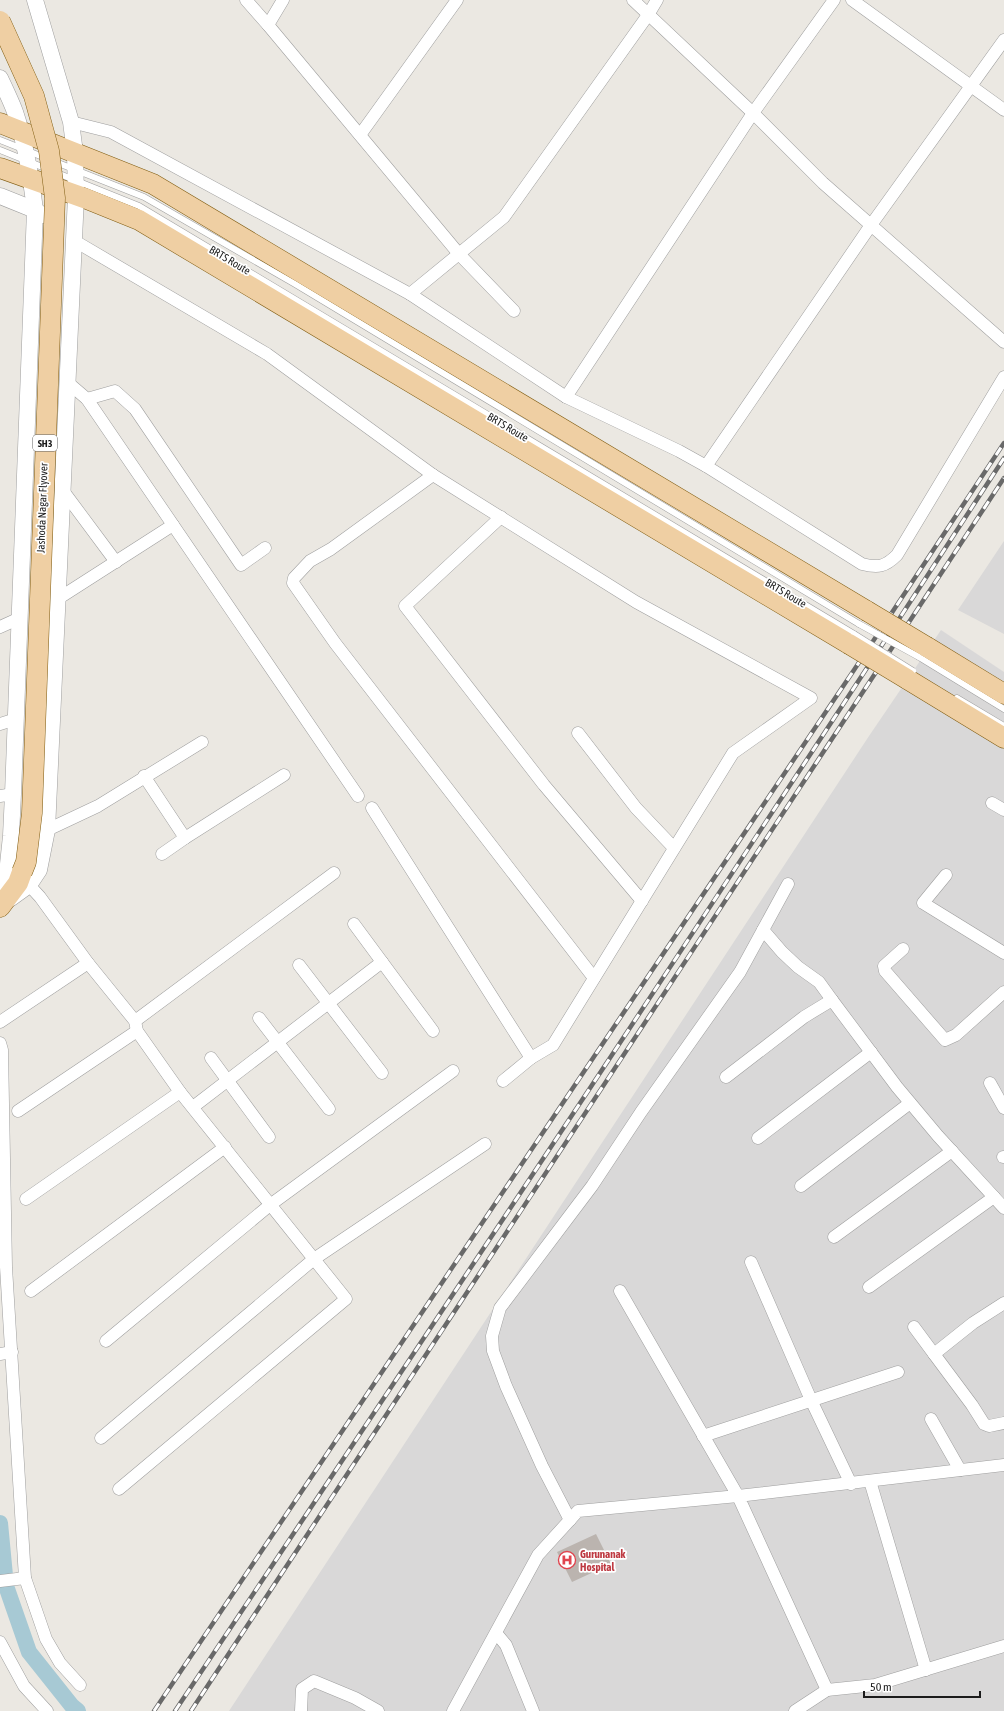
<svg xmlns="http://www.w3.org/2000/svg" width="1004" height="1711" font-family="'Asap Condensed',sans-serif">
  <rect width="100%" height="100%" fill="#ebe8e2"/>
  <g fill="#d9d8d8">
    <path d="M1004,541V634L958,610Z"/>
    <path d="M941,630L1004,672V1711H229L869,736Z"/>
  </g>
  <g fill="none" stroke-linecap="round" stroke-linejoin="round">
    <path stroke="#a7c9d4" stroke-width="16" d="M0,1523L6,1586L29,1652L72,1706L78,1711"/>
  </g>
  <path fill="#bbb4af" d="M596,1534L611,1564L572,1582L557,1552Z"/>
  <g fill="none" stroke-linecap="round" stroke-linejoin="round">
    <g stroke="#9f9f9f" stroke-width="7">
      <g id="service">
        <path d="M0,140L144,197L295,284L859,624"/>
        <path d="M0,150L139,206L854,634"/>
        <path d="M919,657L1004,709"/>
        <path d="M957,698L1004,726"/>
      </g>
    </g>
    <g stroke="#9f9f9f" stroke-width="13">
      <g id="minor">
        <path d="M246,0L268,25L283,0"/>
        <path d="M633,0L753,113L823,183L1004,342"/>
        <path d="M852,0L1004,110"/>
        <path d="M268,25L459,254L514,311"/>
        <path d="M71,122L111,132L410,294L566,397L679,451L706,466L862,564C878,568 885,567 897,555L1004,377"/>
        <path d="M360,135L457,0"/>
        <path d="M73,240L267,354L433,475L636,602L811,698L733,753L553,1045L531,1058"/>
        <path d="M410,294L504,217L648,15L657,0"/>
        <path d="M66,381L87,399L358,796"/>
        <path d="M566,397L753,113L834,0"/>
        <path d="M87,399L115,391L135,409L241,565L265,548"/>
        <path d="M706,466L871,225L1004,40"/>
        <path d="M433,475L331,549L310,561L294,578L293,583L335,643L594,978"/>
        <path d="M61,488L116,562"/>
        <path d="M501,517L405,606L544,785L642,901"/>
        <path d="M56,600L173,525"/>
        <path d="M0,627L20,618"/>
        <path d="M0,724L16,719"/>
        <path d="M578,733L636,808L674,848"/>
        <path d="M144,776L185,838L284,775"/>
        <path d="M0,796L13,794"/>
        <path d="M992,803L1004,810"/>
        <path d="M372,808L531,1058L503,1081"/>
        <path d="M47,830L98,806L202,742"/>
        <path d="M162,854L185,838"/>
        <path d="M946,875L923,903L1004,953"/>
        <path d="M29,885L40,897L88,963L135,1021L137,1031L180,1092L346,1299L119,1489"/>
        <path d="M354,924L433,1031"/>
        <path d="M763,930L782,952L798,967L819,982L832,1000"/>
        <path d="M903,949L884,966L885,971L945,1040L956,1035L1004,992"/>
        <path d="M299,965L382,1073"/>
        <path d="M259,1018L329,1109"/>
        <path d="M135,1021L334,873"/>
        <path d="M0,1022L88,963"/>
        <path d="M0,1043L2,1050L6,1267L25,1578L46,1639L60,1663L80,1685"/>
        <path d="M211,1058L269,1137"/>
        <path d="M726,1077L804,1017L832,1000L897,1087L938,1136L1004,1208"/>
        <path d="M990,1083L1004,1108"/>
        <path d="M193,1107L382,962"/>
        <path d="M18,1111L137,1031"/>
        <path d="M758,1138L871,1052"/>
        <path d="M1003,1157H1004"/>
        <path d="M801,1186L910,1103"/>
        <path d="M26,1199L180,1092"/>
        <path d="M834,1237L952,1151"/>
        <path d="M751,1262L811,1400L851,1484"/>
        <path d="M869,1287L994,1197"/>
        <path d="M31,1291L225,1147"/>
        <path d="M1004,1303L973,1323L934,1354L972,1405L984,1424L989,1426L1004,1423"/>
        <path d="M914,1327L934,1354"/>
        <path d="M106,1341L270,1205L453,1071"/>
        <path d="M0,1354L12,1352"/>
        <path d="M931,1419L960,1470"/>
        <path d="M703,1436L898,1372"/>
        <path d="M101,1438L314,1259L485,1144"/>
        <path d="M1004,1465L738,1496L827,1690L875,1685L1004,1646"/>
        <path d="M870,1481L926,1670"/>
        <path d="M570,1520L542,1466L506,1386L493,1351L492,1336L500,1308L592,1186L641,1112L740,972L788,884"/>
        <path d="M0,1581L25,1578"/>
        <path d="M496,1633L506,1645L533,1711"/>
        <path d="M0,1642L24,1686L47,1711"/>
        <path d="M301,1711L302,1689L314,1681L355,1698L378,1711"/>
        <path d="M453,1711L538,1555L578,1511L738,1496L620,1291"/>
        <path d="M795,1711L827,1690"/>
      </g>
    </g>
    <g stroke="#9f9f9f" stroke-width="17">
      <g id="tertiary">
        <path d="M0,78C5,89 11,101 15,112C26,144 31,177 35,210L13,794L11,836L4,902"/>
        <path d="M0,196L35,210L42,215"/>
        <path d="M11,898L29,885L39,870L47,830L76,196L75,153L71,122L35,0"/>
      </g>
    </g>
    <g stroke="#805d12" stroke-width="21">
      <g id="primary">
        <path d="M0,123L153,184L867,611"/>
        <path d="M0,168L87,199L139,220L849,644"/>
        <path d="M927,647L1004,694"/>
        <path d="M907,679L1004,738"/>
        <path d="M0,907L18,883L22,872"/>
      </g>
    </g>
    <use href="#service" stroke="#fff" stroke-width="6"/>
    <use href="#minor" stroke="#fff" stroke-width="12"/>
    <use href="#tertiary" stroke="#fff" stroke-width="16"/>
    <use href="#primary" stroke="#efcfa3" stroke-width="20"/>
    <g stroke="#696969" stroke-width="4.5">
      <g id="rail">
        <path d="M154,1711L854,670L1004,443"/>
        <path d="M175,1711C453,1295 731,878 1004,458"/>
        <path d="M191,1711L1004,478"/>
      </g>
    </g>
    <use href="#rail" stroke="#fff" stroke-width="3" stroke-dasharray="9" stroke-linecap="butt"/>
    <g stroke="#9f9f9f" stroke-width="7" stroke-linecap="butt">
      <g id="service-bridge">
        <path d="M859,624L919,657"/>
        <path d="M854,634L913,671"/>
      </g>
    </g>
    <g stroke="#805d12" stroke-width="21" stroke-linecap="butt">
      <g id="primary-bridge">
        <path d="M0,21L34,96L49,151L55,198L32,813L26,862L22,872"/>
        <path d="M867,611L927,647"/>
        <path d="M849,644L907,679"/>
      </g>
    </g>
    <use href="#service-bridge" stroke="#fff" stroke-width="6"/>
    <use href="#primary-bridge" stroke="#efcfa3" stroke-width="20"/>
  </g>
  <defs>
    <g id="hospital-ring" transform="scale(0.9)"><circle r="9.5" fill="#fff" stroke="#e0444e" stroke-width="1.5"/><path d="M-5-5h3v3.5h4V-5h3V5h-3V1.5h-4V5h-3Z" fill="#e0444e"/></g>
  </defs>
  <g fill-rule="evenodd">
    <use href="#hospital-ring" x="567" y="1560"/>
  </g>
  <g text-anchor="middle" stroke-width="3.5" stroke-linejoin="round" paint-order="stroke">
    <rect fill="#fff" stroke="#5f5f5f" stroke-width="1" x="33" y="435" width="24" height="16" rx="3"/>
    <g font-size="10" font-weight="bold" fill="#1b1b1b">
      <text x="45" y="447">SH3</text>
    </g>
    <g font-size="11" fill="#1b1b1b" stroke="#fff">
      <text transform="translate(230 260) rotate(31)" y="4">BRTS Route</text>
      <text transform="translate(508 427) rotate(31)" y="4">BRTS Route</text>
      <text transform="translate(42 508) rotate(-88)" y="4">Jashoda Nagar Flyover</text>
      <text transform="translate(786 593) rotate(31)" y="4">BRTS Route</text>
    </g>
    <g font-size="11" font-weight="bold" fill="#be3a42" stroke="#fff" text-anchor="start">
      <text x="580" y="1558">Gurunanak<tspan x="580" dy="13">Hospital</tspan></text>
    </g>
  </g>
  <path d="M864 1691v6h116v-6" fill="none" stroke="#1b1b1b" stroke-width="2"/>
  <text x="870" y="1691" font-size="12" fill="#1b1b1b" stroke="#ffffff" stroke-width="3" paint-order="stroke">50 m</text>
</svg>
